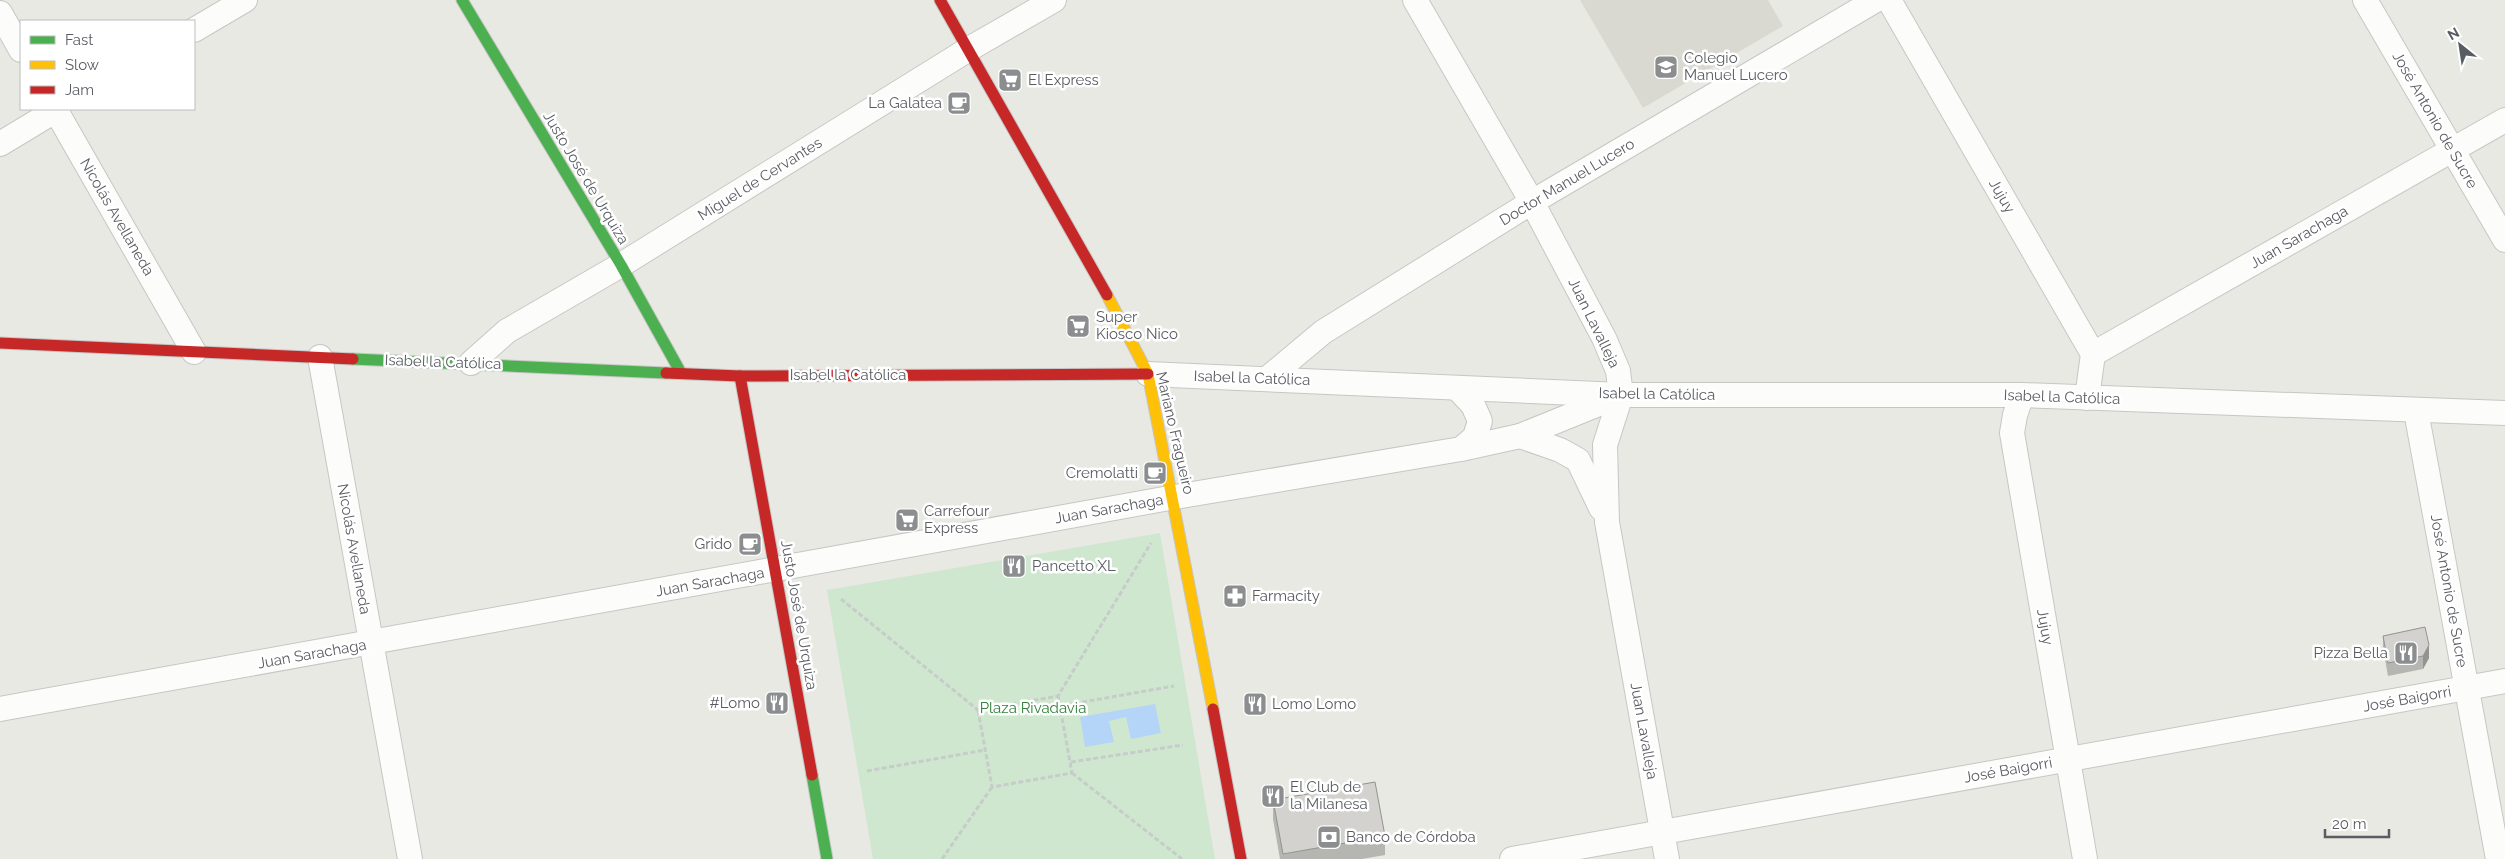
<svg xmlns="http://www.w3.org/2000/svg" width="2505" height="859" font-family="Raleway,sans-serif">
  <rect width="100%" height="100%" fill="#e9e9e3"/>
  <path fill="#dad9d1" d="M1580,0H1768L1783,26L1643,108Z"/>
  <path fill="#d0e7cf" d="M1160,533L1215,859H873L827,590Z"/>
  <path fill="#b4d5f7" d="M1155,704L1161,733L1131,739L1126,717L1109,721L1114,742L1085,747L1080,717Z"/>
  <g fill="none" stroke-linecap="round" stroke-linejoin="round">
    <g stroke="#c6c7c5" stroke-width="26">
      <g id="street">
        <path d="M1415,0L1532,202L1604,338L1618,371L1621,395L1605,445L1607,522L1667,859"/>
        <path d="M1889,0L2093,354L2087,398"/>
        <path d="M2365,0L2505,240"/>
        <path d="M0,13L21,50"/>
        <path d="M194,30L245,0"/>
        <path d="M55,109L194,352"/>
        <path d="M0,144L58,109"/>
        <path d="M2093,354L2505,120"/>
        <path d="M320,357L410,859"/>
        <path d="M471,363L507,331L621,265L969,49L1054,0"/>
        <path d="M1148,374L1621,395H2022L2505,413"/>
        <path d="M1268,378L1323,332L1532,202L1876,0"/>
        <path d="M1457,388L1473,405L1480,421L1475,437L1461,449"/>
        <path d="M2022,395L2015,415L2012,433L2085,859"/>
        <path d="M2416,411L2498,859"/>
        <path d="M1520,436L1560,450L1578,460L1601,508"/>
        <path d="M0,709L1175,497L1461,449L1520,436L1621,395"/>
        <path d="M1512,859L2505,681"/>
      </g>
    </g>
    <g stroke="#c6c6c5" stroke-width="13">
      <g id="fast">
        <path d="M462,0L621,265L681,373"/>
        <path d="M353,359L666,373"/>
        <path d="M812,775L827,859"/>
      </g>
    </g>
    <g stroke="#c6c6c5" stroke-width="13">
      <path id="slow" d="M1107,295L1148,374L1213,709"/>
    </g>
    <g stroke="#c6c6c5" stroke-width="13">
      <g id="jam">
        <path d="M940,0L1107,295"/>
        <path d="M0,343L353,359"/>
        <path d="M666,373L740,376L1148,374"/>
        <path d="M740,376L812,775"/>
        <path d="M1213,709L1241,859"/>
      </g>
    </g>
    <g stroke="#c6ccc9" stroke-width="3" stroke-dasharray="5 2.5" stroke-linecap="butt">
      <path d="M841,599L978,710L1058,696L1151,543"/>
      <path d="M1060,706L1174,686"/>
      <path d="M978,710L992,787L1072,773L1058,696"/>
      <path d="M1071,762L1183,745"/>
      <path d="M867,771L985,750"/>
      <path d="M1072,773L1182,859"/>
      <path d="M942,859L992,787"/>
    </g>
    <use href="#street" stroke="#fcfcfb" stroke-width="24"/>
    <use href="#fast" stroke="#4caf50" stroke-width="11"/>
    <use href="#slow" stroke="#ffc107" stroke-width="11"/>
    <use href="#jam" stroke="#c62828" stroke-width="11"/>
  </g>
  <g fill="#b5b5b1">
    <path d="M2383,636L2429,658L2423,669L2388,676L2383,648Z"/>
    <path d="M1273,800L1385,836V855L1362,859H1280L1273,819Z"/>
  </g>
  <path fill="#949390" d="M2429,645V658L2423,669V656Z"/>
  <g fill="#d3d2ce" stroke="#949390">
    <path d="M2425,627L2429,645L2423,656L2388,663L2383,636Z"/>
    <path d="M1375,782L1385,836L1283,854L1273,800Z"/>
  </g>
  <defs>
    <g id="school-square" transform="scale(1.25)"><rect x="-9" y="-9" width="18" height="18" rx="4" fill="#8b8d8f" stroke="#fff"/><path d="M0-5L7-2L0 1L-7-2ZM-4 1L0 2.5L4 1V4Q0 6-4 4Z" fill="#fff"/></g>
    <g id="supermarket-square" transform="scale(1.25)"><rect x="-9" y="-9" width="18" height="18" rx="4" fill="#8b8d8f" stroke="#fff"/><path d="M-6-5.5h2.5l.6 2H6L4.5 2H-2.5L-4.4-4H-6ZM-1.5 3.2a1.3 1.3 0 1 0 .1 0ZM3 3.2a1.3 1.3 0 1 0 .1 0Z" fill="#fff"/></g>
    <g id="cafe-square" transform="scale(1.25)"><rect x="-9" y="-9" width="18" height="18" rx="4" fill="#8b8d8f" stroke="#fff"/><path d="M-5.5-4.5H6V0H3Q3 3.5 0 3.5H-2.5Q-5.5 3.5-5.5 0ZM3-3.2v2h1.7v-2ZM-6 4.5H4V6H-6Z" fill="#fff"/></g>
    <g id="restaurant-square" transform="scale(1.25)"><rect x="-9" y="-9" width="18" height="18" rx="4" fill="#8b8d8f" stroke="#fff"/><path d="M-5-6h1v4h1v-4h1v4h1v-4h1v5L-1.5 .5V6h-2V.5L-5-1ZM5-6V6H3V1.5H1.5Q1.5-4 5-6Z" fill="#fff"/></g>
    <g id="pharmacy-square" transform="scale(1.25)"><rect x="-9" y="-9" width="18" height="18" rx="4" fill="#8b8d8f" stroke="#fff"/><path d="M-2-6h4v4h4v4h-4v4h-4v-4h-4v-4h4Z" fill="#fff"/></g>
    <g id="bank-square" transform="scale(1.25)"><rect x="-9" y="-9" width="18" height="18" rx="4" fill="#8b8d8f" stroke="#fff"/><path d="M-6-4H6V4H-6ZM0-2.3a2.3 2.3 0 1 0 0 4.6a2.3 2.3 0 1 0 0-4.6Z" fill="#fff"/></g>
  </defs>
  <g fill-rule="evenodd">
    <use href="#school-square" x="1666" y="67"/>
    <use href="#supermarket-square" x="1010" y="80"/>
    <use href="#cafe-square" x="959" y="103"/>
    <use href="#supermarket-square" x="1078" y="326"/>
    <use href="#cafe-square" x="1155" y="473"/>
    <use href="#supermarket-square" x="907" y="520"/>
    <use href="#cafe-square" x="750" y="544"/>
    <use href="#restaurant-square" x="1014" y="566"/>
    <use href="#pharmacy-square" x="1235" y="596"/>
    <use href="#restaurant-square" x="2406" y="653"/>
    <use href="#restaurant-square" x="777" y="703"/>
    <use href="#restaurant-square" x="1255" y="704"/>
    <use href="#restaurant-square" x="1273" y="796"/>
    <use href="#bank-square" x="1329" y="837"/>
  </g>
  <g text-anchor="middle" stroke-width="5" stroke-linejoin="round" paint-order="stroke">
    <g font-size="15" fill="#595c62" stroke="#fff" text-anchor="start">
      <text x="1684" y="63">Colegio<tspan x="1684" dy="17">Manuel Lucero</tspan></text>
      <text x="1028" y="85">El Express</text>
      <text x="942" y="108" text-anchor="end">La Galatea</text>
      <text x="1096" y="322">Super<tspan x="1096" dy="17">Kiosco Nico</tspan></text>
      <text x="1138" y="478" text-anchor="end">Cremolatti</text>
      <text x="924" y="516">Carrefour<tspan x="924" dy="17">Express</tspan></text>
      <text x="732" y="549" text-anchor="end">Grido</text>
      <text x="1032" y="571">Pancetto XL</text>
      <text x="1252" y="601">Farmacity</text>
      <text x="2388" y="658" text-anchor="end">Pizza Bella</text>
      <text x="760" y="708" text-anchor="end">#Lomo</text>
      <text x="1272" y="709">Lomo Lomo</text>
      <text x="1290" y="792">El Club de<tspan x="1290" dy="17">la Milanesa</tspan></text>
      <text x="1346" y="842">Banco de Córdoba</text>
    </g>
    <g font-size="15" fill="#595c62" stroke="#fff">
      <text transform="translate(2435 120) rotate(60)" y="5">José Antonio de Sucre</text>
      <text transform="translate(586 178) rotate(59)" y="5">Justo José de Urquiza</text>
      <text transform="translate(760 179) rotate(-32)" y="5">Miguel de Cervantes</text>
      <text transform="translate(1567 182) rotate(-31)" y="5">Doctor Manuel Lucero</text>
      <text transform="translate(2002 196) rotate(60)" y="5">Jujuy</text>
      <text transform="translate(117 217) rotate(60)" y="5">Nicolás Avellaneda</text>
      <text transform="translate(2299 237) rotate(-30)" y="5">Juan Sarachaga</text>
      <text transform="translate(1594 323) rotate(64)" y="5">Juan Lavalleja</text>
      <text transform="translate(443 362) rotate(2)" y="5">Isabel la Católica</text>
      <text x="848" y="380">Isabel la Católica</text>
      <text transform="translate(1252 378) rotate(2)" y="5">Isabel la Católica</text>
      <text transform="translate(1657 394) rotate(1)" y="5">Isabel la Católica</text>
      <text transform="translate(2062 397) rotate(2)" y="5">Isabel la Católica</text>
      <text transform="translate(1175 433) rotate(77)" y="5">Mariano Fragueiro</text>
      <text transform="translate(1109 509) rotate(-10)" y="5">Juan Sarachaga</text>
      <text transform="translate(354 549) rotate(80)" y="5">Nicolás Avellaneda</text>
      <text transform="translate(710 582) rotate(-10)" y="5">Juan Sarachaga</text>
      <text transform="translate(2449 591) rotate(80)" y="5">José Antonio de Sucre</text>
      <text transform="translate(799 615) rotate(80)" y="5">Justo José de Urquiza</text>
      <text transform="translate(2045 627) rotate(80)" y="5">Jujuy</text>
      <text transform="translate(312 654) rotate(-10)" y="5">Juan Sarachaga</text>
      <text transform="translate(2407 699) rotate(-10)" y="5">José Baigorri</text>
      <text transform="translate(1644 731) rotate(80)" y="5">Juan Lavalleja</text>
      <text transform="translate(2008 770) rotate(-10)" y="5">José Baigorri</text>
    </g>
    <g font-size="15" fill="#31813b" stroke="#fff">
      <text x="1033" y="713">Plaza Rivadavia</text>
    </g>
  </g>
  <rect x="20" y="20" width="175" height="90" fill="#ffffff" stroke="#bdbec0"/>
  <rect x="30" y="36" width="25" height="8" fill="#4caf50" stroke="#bdbec0"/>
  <text x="65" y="45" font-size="15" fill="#595c62">Fast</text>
  <rect x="30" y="61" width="25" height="8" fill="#ffc107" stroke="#bdbec0"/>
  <text x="65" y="70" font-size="15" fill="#595c62">Slow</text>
  <rect x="30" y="86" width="25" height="8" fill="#c62828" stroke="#bdbec0"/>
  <text x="65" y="95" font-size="15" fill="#595c62">Jam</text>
  <g transform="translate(2460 45) rotate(330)" stroke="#ffffff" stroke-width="4" paint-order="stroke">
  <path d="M0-4L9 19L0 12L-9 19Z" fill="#595c62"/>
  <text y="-8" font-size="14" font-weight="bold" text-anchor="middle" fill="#595c62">N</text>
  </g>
  <path d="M2325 829v8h64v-8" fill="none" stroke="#595c62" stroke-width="2.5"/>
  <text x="2332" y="829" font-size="15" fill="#595c62" stroke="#ffffff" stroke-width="4" paint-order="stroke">20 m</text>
</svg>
